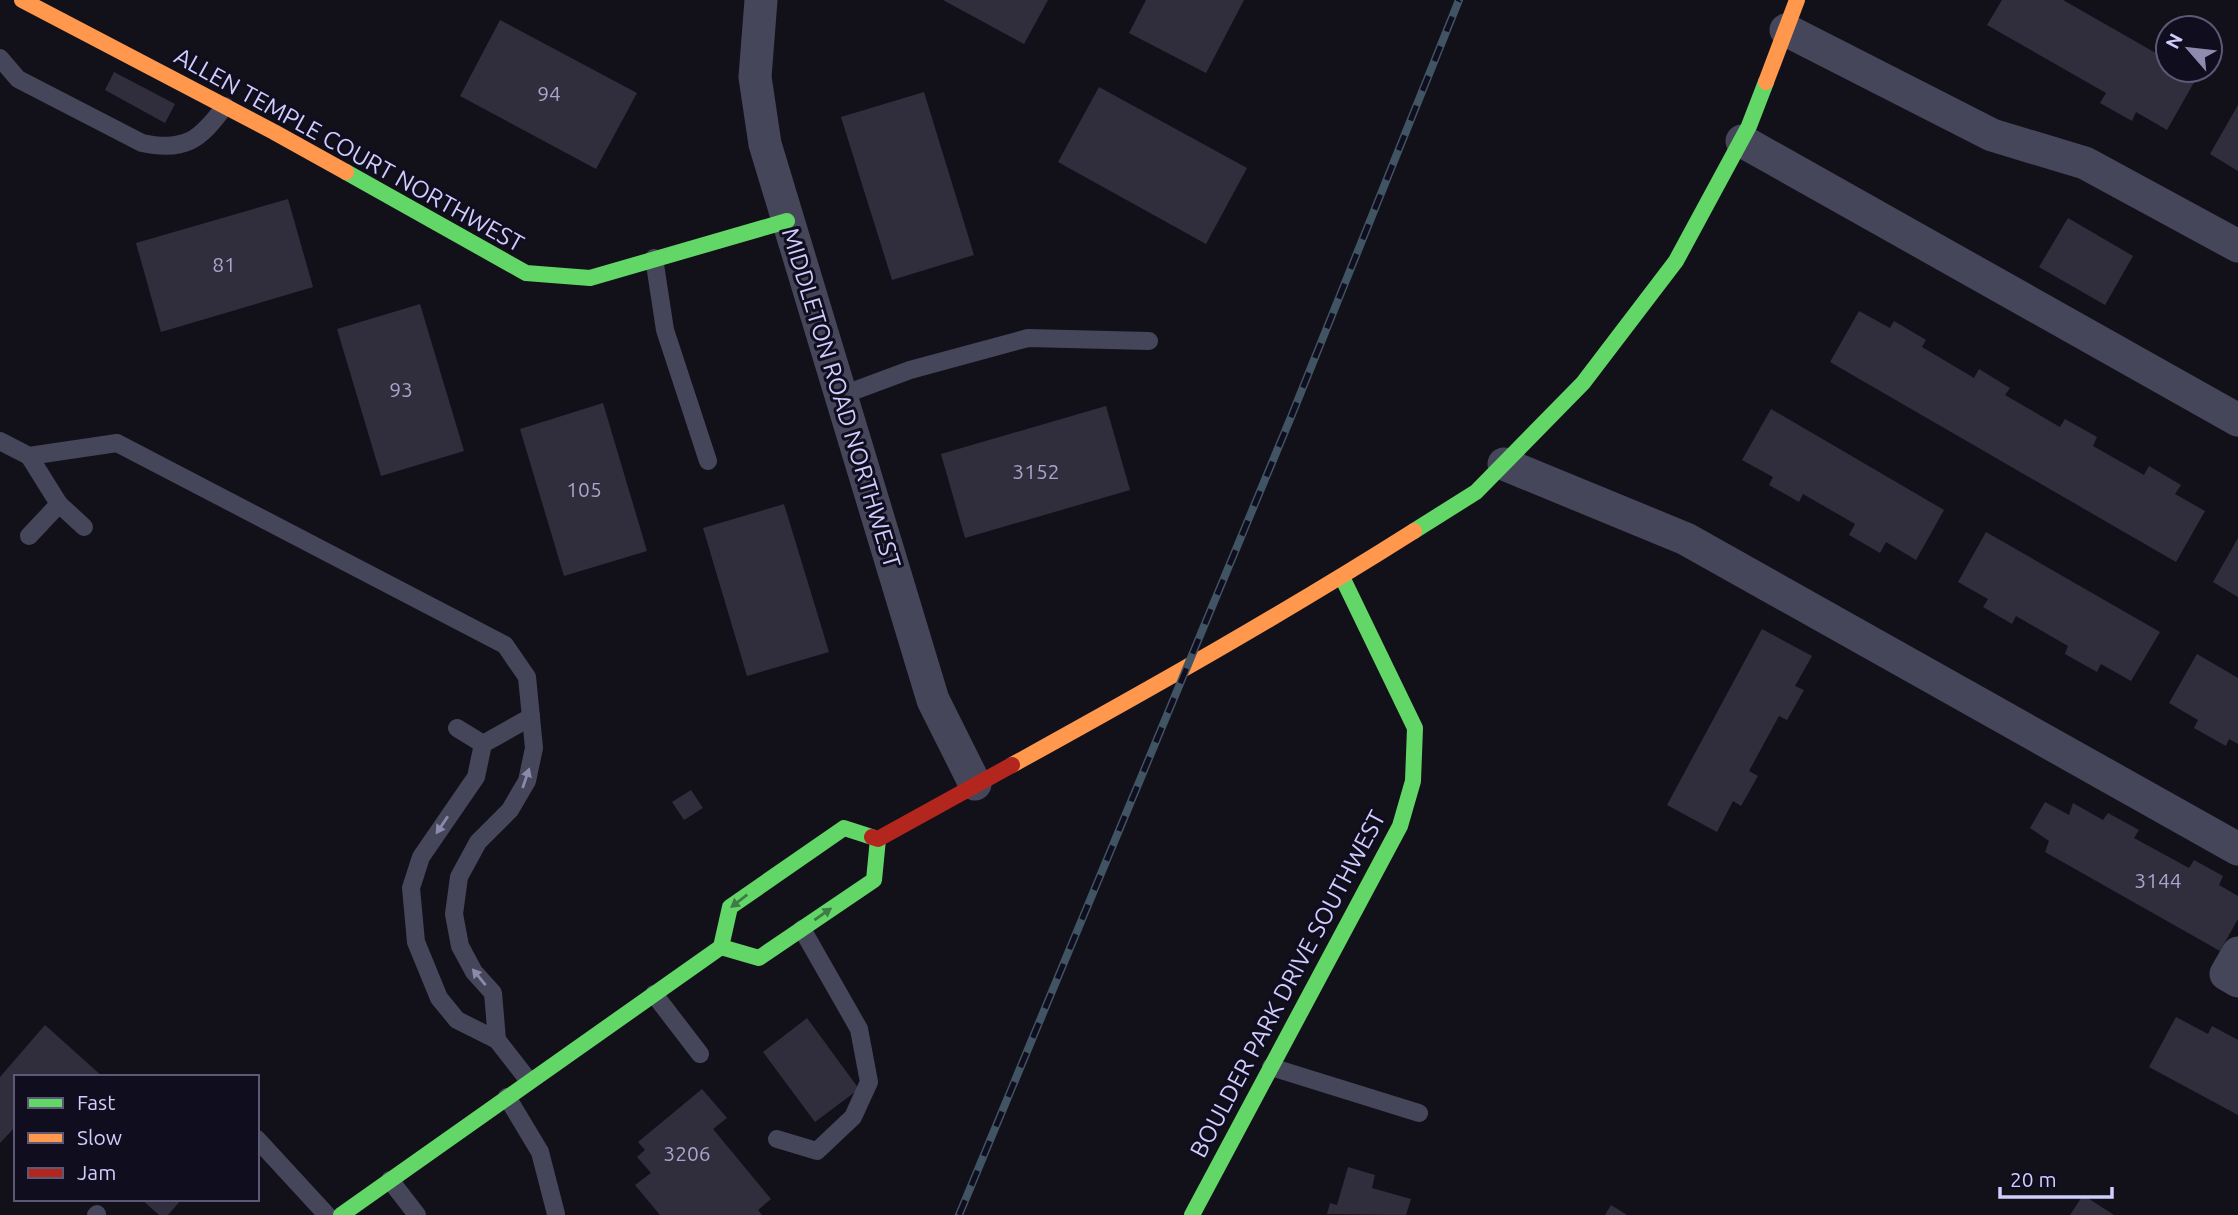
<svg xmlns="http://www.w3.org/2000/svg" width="2238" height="1215" font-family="Ubuntu,sans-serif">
  <rect width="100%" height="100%" fill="#12111a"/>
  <g fill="#302e3c">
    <path d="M943,0H1048L1024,44Z"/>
    <path d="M1146,0H1244L1206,73L1129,33Z"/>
    <path d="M2002,0H2063L2168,60V70H2186L2197,77L2167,130L2136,112L2132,121L2100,103L2106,93L1987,25Z"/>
    <path d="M500,20L637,93L596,169L460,96Z"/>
    <path d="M114,72L175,104L165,123L105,90Z"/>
    <path d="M1099,87L1247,168L1206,244L1058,162Z"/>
    <path d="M924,92L974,255L892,280L841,117Z"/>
    <path d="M2238,105V171L2210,154Z"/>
    <path d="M288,199L313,287L161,332L136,243Z"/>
    <path d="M2068,218L2133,256L2105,305L2039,267Z"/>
    <path d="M420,304L464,451L381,476L337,329Z"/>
    <path d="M1859,311L1890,328L1894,321L1926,340L1922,347L1974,378L1979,369L2010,388L2005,395L2060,427L2065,419L2097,437L2093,446L2144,475L2149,466L2181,485L2175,494L2205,511L2176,562L1830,362Z"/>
    <path d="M603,403L647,551L564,576L520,429Z"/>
    <path d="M1106,406L1130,490L965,538L941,454Z"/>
    <path d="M1771,409L1944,510L1916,560L1886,542L1880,553L1849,535L1855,524L1803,494L1799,502L1769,485L1773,477L1742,460Z"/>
    <path d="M784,504L829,652L747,676L703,528Z"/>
    <path d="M1986,532L2160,632L2131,681L2101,664L2097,672L2065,654L2068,646L2016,616L2012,624L1983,607L1988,599L1958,582Z"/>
    <path d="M2238,538V597L2213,582Z"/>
    <path d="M1762,629L1812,656L1795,686L1804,690L1787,720L1779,716L1749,771L1758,776L1741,806L1733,801L1717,832L1667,805Z"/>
    <path d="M2197,654L2238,678V744L2229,739L2226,746L2194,728L2198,720L2169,703Z"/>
    <path d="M691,790L703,808L684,820L672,802Z"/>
    <path d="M2045,802L2069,815L2073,803L2103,820L2108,813L2139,830L2134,838L2189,868L2194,860L2223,876L2219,885L2238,896V919L2220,951L2045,852L2049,841L2030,828Z"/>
    <path d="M2176,1017L2208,1034L2212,1026L2238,1040V1115L2149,1067Z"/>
    <path d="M807,1018L859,1089L815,1122L763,1052Z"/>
    <path d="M45,1025L103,1077H16V1126L0,1143V1077Z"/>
    <path d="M702,1089L727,1118L713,1129L771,1199L758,1210L762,1215H660L635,1185L651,1173L637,1157L645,1150L638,1142Z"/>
    <path d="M1348,1167L1375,1175L1372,1188L1411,1199L1406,1215L1327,1214L1330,1203L1337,1205Z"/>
    <path d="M2083,1195L2114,1215H2070Z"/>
    <path d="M141,1199H182L168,1215H159Z"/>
    <path d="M1611,1205L1627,1215H1605Z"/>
  </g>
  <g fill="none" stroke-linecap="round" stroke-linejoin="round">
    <g stroke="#46465b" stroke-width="18">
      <path d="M0,58L18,79L142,143C185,152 200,140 225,106"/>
      <path d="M654,258L665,330L708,461"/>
      <path d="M840,396L910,370L1028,338L1149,341"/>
      <path d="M0,441L29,456L117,443L505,645L527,677L534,748L527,781L510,810L478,842L459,877L454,914L460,946L474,972L493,993L497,1040"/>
      <path d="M59,504L84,527"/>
      <path d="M29,536L59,504L29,456"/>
      <path d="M457,728L483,744"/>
      <path d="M654,994L700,1054"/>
      <path d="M1271,1067L1419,1113"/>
      <path d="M529,1081L497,1040L457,1020L439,998L416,942L411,888L421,857L476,777L483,744L531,717"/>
      <path d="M507,1097L540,1152L556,1214"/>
      <path d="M257,1139L327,1215"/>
      <path d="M777,1139L817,1151L853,1117L869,1082L859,1029L802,929"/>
      <path d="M390,1180L417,1215"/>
      <path d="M96,1215L97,1214"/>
    </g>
    <g stroke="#46465b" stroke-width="33">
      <path d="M761,0L755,77L765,144L933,700L975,784"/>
      <path d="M1786,30L1992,135L2085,163L2238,246"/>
      <path d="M1742,141L2238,420"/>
      <path d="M1504,464L1686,539L2238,849"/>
      <path d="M2238,953L2226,974L2238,981"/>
    </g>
    <g stroke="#63d668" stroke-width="16">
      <path d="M346,172L526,273L590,278L787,221"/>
      <path d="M1414,531L1476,492L1583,383L1676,261L1749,126L1766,82"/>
      <path d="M721,947L759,958L874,880L878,839"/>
      <path d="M341,1215L721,947L730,907L844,828L872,837"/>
      <path d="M1192,1215L1400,826L1413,781L1415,728L1342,577"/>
    </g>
    <g stroke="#ff974d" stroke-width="16">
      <path d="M22,0L274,132L346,172"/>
      <path d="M1766,82L1797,0"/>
      <path d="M1012,765C1148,690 1283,614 1414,531"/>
    </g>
    <path stroke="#b3261e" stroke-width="16" d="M872,837L878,839L1012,765"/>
    <g stroke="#405463" stroke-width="8">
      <path id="rail" d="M959,1215L1291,417L1459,0"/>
    </g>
    <use href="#rail" stroke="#0f0d1e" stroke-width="5" stroke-dasharray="16" stroke-linecap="butt"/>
  </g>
  <defs><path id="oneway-solid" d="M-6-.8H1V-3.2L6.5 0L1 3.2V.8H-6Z" transform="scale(1.75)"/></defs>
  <g fill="#8b89ac">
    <use href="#oneway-solid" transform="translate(526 778) rotate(-71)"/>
    <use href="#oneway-solid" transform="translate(442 825) rotate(124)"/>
    <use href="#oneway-solid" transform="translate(479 977) rotate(-129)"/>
  </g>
  <g fill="#3d7c47">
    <use href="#oneway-solid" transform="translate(739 901) rotate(142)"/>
    <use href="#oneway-solid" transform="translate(823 914) rotate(-35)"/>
  </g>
  <g text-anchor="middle" stroke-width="6" stroke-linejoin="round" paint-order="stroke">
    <g font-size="21" fill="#a8a4cd">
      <text x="549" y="101">94</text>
      <text x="224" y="272">81</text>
      <text x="401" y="397">93</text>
      <text x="1036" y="479">3152</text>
      <text x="584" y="497">105</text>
      <text x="2158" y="888">3144</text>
      <text x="687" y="1161">3206</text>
    </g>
    <g font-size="24" fill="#d0ccfd" stroke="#0f0d1e">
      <text transform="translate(349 150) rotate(29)" y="8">ALLEN TEMPLE COURT NORTHWEST</text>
      <text transform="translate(841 398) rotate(73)" y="8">MIDDLETON ROAD NORTHWEST</text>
      <text transform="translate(1288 984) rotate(-62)" y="8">BOULDER PARK DRIVE SOUTHWEST</text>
    </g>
  </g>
  <rect x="14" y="1075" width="245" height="126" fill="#0f0d1e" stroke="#5c5977" stroke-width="2"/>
  <rect x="28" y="1098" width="35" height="10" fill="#63d668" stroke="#5c5977" stroke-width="2"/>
  <text x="77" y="1110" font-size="21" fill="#d0ccfd">Fast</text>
  <rect x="28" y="1133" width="35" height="10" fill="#ff974d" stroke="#5c5977" stroke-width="2"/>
  <text x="77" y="1145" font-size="21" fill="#d0ccfd">Slow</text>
  <rect x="28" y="1168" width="35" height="10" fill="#b3261e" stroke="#5c5977" stroke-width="2"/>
  <text x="77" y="1180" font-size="21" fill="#d0ccfd">Jam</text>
  <g transform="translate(2189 49) rotate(298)"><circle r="33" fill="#0f0d1e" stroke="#5c5977" stroke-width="2"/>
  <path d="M0-5L12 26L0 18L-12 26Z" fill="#8e8bae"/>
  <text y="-10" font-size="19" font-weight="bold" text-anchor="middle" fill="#d0ccfd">N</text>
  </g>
  <path d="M2000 1187v10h112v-10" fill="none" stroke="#d0ccfd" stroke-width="3.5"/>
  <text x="2010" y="1187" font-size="21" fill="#d0ccfd" stroke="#0f0d1e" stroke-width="5" paint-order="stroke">20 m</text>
</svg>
